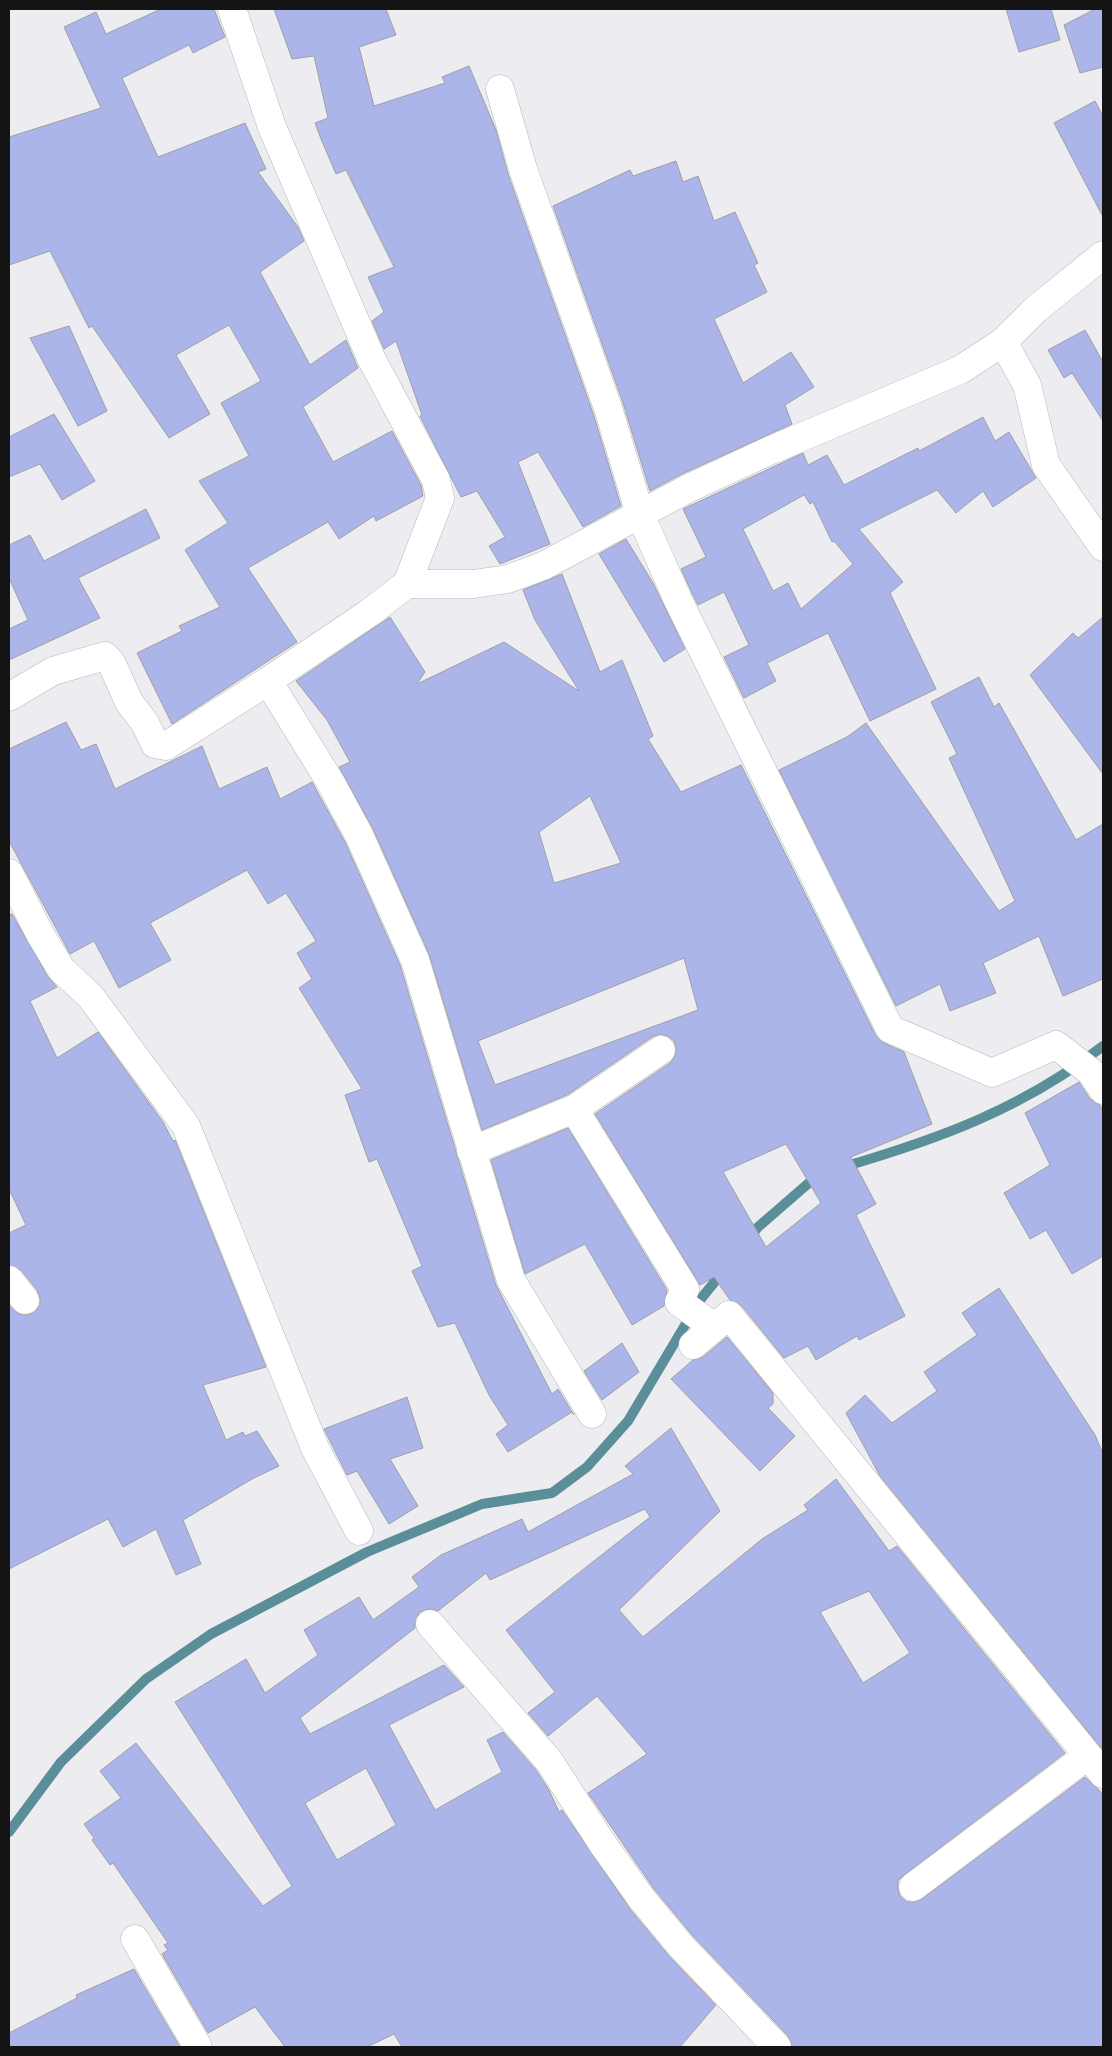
<svg xmlns="http://www.w3.org/2000/svg" width="1112" height="2056" font-family="'Public Sans',sans-serif">
  <rect width="100%" height="100%" fill="#ededf1"/>
  <g fill="none" stroke-linecap="round" stroke-linejoin="round">
    <g stroke="#5a8e98" stroke-width="10">
      <path d="M843,1167C939,1139 1024,1108 1103,1046"/>
      <path d="M748,1240L758,1227L818,1175"/>
      <path d="M9,1832L61,1762L146,1679L211,1634L367,1552L482,1504L552,1493L587,1467L628,1421L700,1300L725,1269"/>
    </g>
  </g>
  <g fill="#abb5ea" stroke="#9fa0a3" fill-rule="evenodd">
    <path d="M161,9H214L225,37L193,53L189,45L122,78L158,157L245,123L266,169L258,172L298,227L304,241L260,272L310,365L346,340L358,368L303,407L333,462L392,431L421,485L423,496L376,521L374,516L339,539L328,522L248,568L297,642L172,724L137,653L182,631L179,626L220,607L185,550L228,523L199,481L249,456L221,403L261,381L229,325L176,355L210,414L169,438L92,326L89,328L50,251L9,265V137L101,108L64,27L96,12L106,34Z"/>
    <path d="M274,9H386L396,35L359,47L374,106L445,83L442,77L469,66L496,130L508,174L593,413L621,506L583,527L538,452L518,462L550,544L500,564L489,546L505,537L477,491L461,497L420,416L422,415L396,341L384,349L372,321L384,312L368,277L394,267L346,170L336,174L321,139L315,123L328,118L314,56L292,59Z"/>
    <path d="M1006,9H1051L1060,40L1019,52Z"/>
    <path d="M1095,9H1103V67L1080,73L1064,25Z"/>
    <path d="M1095,101L1103,116V217L1054,123Z"/>
    <path d="M676,161L683,182L698,176L714,221L735,212L758,263L754,265L767,292L714,319L743,383L791,352L814,387L785,405L792,424L682,474L650,491L623,403L553,206L630,170L633,176Z"/>
    <path d="M69,326L107,411L78,426L30,338Z"/>
    <path d="M1085,330L1103,362V421L1072,373L1064,378L1048,350Z"/>
    <path d="M54,414L95,481L62,500L40,464L9,477V437Z"/>
    <path d="M983,417L995,441L1009,432L1036,478L993,507L983,491L956,513L937,490L859,529L903,582L890,593L936,689L870,721L828,633L767,663L776,681L744,698L724,657L749,645L724,592L698,605L692,593L681,569L706,557L683,509L803,453L808,465L827,455L844,485L918,448L919,451ZM804,495L810,504L813,502L832,542L834,541L853,564L801,609L788,583L773,591L743,529Z"/>
    <path d="M146,509L160,538L78,578L100,618L9,660V629L28,620L9,578V545L30,535L44,561Z"/>
    <path d="M626,539L653,583L685,649L664,662L599,554Z"/>
    <path d="M562,574L600,672L622,660L653,736L648,739L681,792L741,765L876,1036L884,1043L904,1052L932,1124L851,1157L876,1204L856,1215L905,1316L859,1340L857,1336L816,1360L808,1346L784,1358L741,1305L730,1300L714,1277L700,1285L595,1114L670,1063L675,1056L676,1048L674,1041L668,1036L660,1034L652,1037L567,1095L482,1130L429,954L373,829L339,767L350,762L327,720L296,681L390,617L425,672L417,684L504,642L579,691L535,620L523,590ZM590,796L621,863L554,883L539,832ZM684,958L698,1010L495,1085L478,1041ZM786,1144L821,1203L766,1247L723,1172Z"/>
    <path d="M1103,617V774L1030,675L1073,633L1078,638Z"/>
    <path d="M979,677L994,707L999,703L1076,840L1103,824V979L1063,996L1039,936L983,963L996,993L950,1011L940,984L896,1006L779,770L847,737L866,723L999,911L1015,901L949,758L957,754L931,702Z"/>
    <path d="M66,722L81,750L96,744L115,789L202,746L219,789L267,767L280,799L312,782L345,842L400,965L496,1285L552,1394L558,1389L574,1415L572,1412L508,1452L496,1434L508,1425L489,1395L455,1323L438,1327L412,1271L422,1266L377,1159L369,1162L345,1095L362,1089L299,988L312,979L297,953L316,941L286,893L268,904L247,870L150,923L171,960L119,988L94,941L70,954L9,841V749Z"/>
    <path d="M12,914L48,977L57,987L30,1001L57,1058L98,1032L163,1122L173,1141L175,1140L266,1367L203,1385L226,1440L243,1432L245,1436L257,1431L279,1466L252,1479L183,1520L201,1564L176,1575L156,1529L123,1547L108,1519L9,1569V1305L19,1314L28,1315L35,1312L40,1305V1298L37,1290L21,1270L9,1265V1233L26,1225L9,1189V915Z"/>
    <path d="M1079,1082L1090,1099L1100,1105L1103,1111V1256L1072,1274L1046,1230L1030,1239L1004,1193L1050,1165L1025,1113Z"/>
    <path d="M568,1128L667,1290L664,1306L632,1325L585,1244L525,1274L491,1160Z"/>
    <path d="M999,1288L1095,1435L1103,1454V1750L880,1476L846,1413L865,1395L892,1423L937,1391L924,1372L977,1335L962,1313Z"/>
    <path d="M727,1337L773,1393V1404L768,1408L795,1436L760,1471L671,1379L693,1360L703,1357Z"/>
    <path d="M622,1343L639,1372L602,1400L584,1371Z"/>
    <path d="M407,1397L423,1448L390,1459L418,1506L389,1524L357,1471L347,1475L324,1429Z"/>
    <path d="M671,1428L720,1511L619,1610L643,1637L762,1539L808,1510L804,1505L836,1479L889,1551L897,1546L1065,1753L904,1875L898,1881V1889L900,1896L907,1902H915L922,1899L1085,1777L1103,1794V2047H792L788,2036L692,1935L654,1889L588,1793L647,1754L597,1696L548,1736L528,1713L555,1692L506,1630L650,1517L645,1509L490,1580L486,1573L438,1611L428,1609L420,1612L415,1619V1628L300,1718L310,1734L444,1665L464,1687L389,1725L435,1810L502,1772L487,1740L503,1732L536,1770L549,1790L559,1812L562,1810L630,1909L669,1956L716,2005L680,2047H402L394,2034L367,2047H285L255,2007L208,2033L162,1954L168,1950L164,1945L168,1943L113,1863L110,1865L92,1840L94,1838L84,1824L121,1798L100,1771L136,1743L263,1906L292,1886L175,1702L246,1659L265,1693L318,1655L304,1630L359,1597L373,1620L419,1587L412,1577L441,1555L522,1519L528,1532L633,1474L625,1466ZM869,1591L910,1653L863,1683L820,1612ZM366,1768L396,1825L337,1860L305,1803Z"/>
    <path d="M134,1969L180,2047H9V2033L77,1998L76,1995Z"/>
  </g>
  <g fill="none" stroke-linecap="round" stroke-linejoin="round">
    <g stroke="#b7b7bb" stroke-width="29">
      <g id="minor">
        <path d="M500,89L523,169L608,408L640,514L678,600L890,1029L992,1073L1056,1045L1091,1072L1103,1090"/>
        <path d="M1003,342L1027,385L1046,465L1103,547"/>
        <path d="M407,584H473L508,579L543,566L689,488L771,450L960,370L1003,342L1036,309L1103,255"/>
        <path d="M268,681L331,783L359,835L415,960L511,1280L592,1414"/>
        <path d="M9,697L53,671L105,656L112,664L129,702L145,723L155,744L166,746L268,681L369,613L407,584L440,498L436,480L371,358L272,127L232,9"/>
        <path d="M9,873L40,934L61,969L91,997L186,1126L315,1448L359,1531"/>
        <path d="M574,1109L685,1289L679,1302L714,1327"/>
        <path d="M471,1151L574,1109L661,1050"/>
        <path d="M9,1280L25,1300"/>
        <path d="M693,1345L729,1315L1103,1774"/>
        <path d="M430,1624L549,1761L602,1843L642,1899L680,1945L777,2047"/>
        <path d="M913,1887L1087,1756"/>
        <path d="M135,1939L198,2047"/>
      </g>
    </g>
    <use href="#minor" stroke="#fff" stroke-width="28"/>
  </g>
  <rect width="1112" height="2056" fill="none" stroke="#141415" stroke-width="20"/>
</svg>
